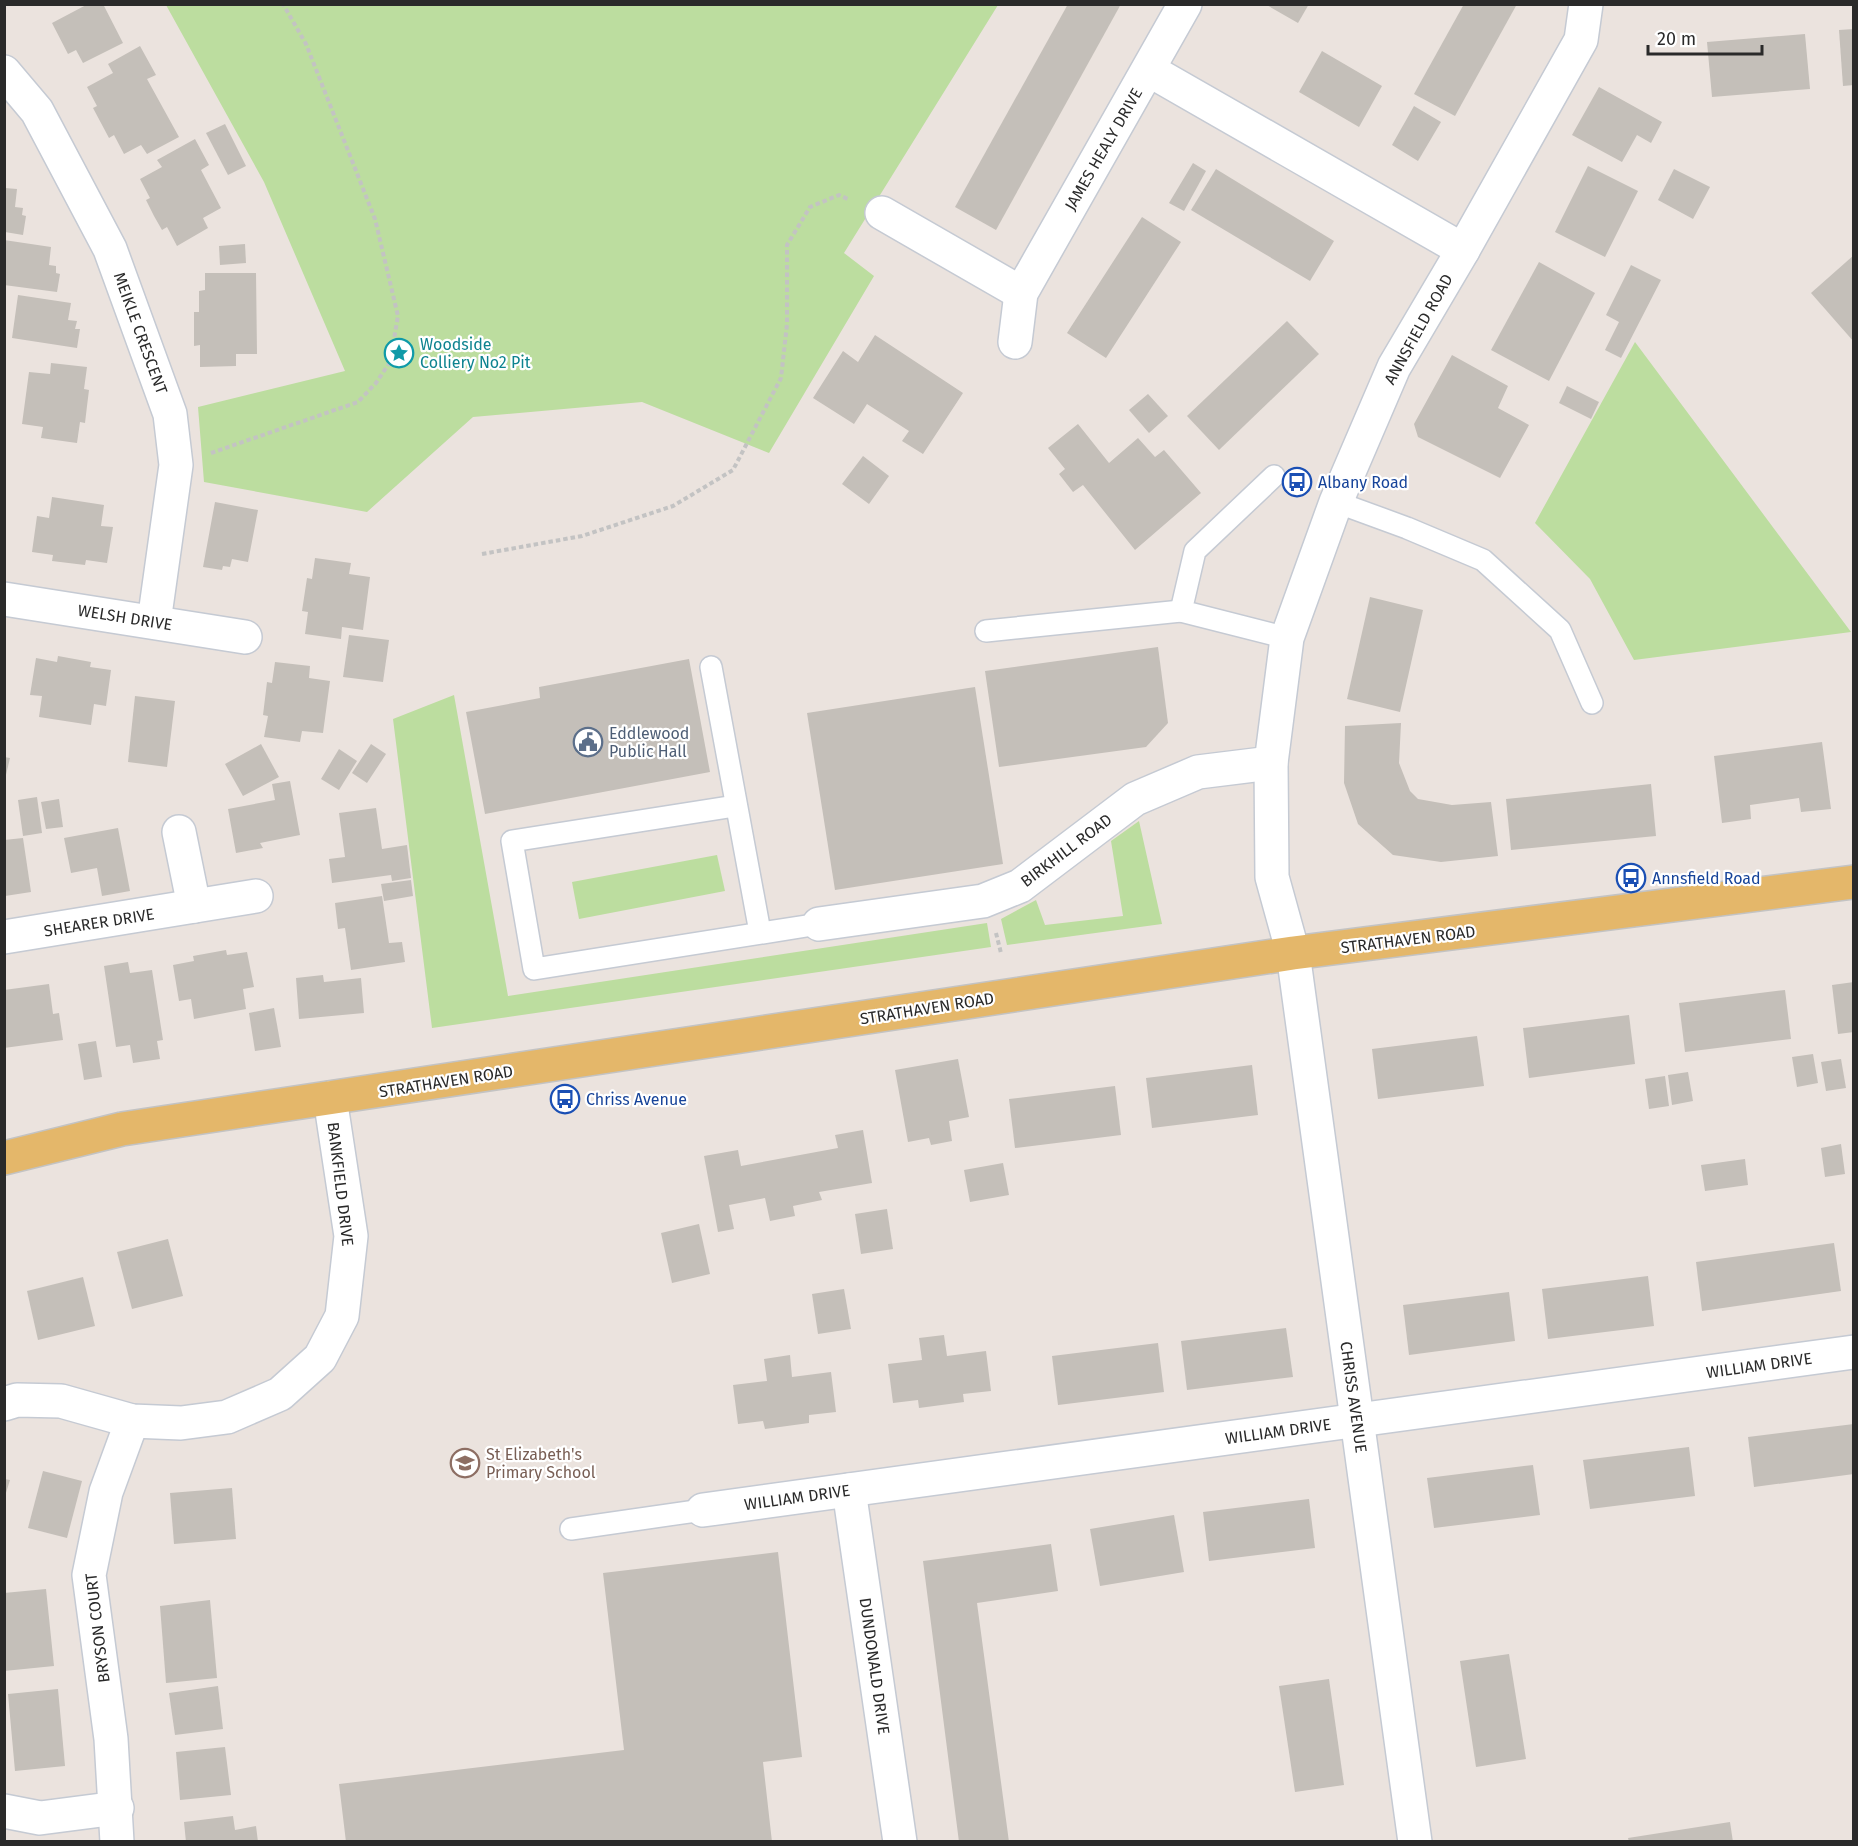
<svg xmlns="http://www.w3.org/2000/svg" width="1858" height="1846" font-family="'Fira Sans',sans-serif">
  <rect width="100%" height="100%" fill="#ebe3de"/>
  <g fill="#bcdd9f">
    <path d="M166,5H998L844,253L874,276L769,453L642,402L473,417L367,512L204,482L198,407L345,371L264,182Z"/>
    <path d="M1635,342L1851,632L1634,660L1590,579L1535,523Z"/>
    <path d="M454,695L508,996L987,923L991,947L432,1028L393,719Z"/>
    <path d="M1139,821L1162,924L1007,945L1001,919L1036,900L1045,925L1123,916L1111,841Z"/>
    <path d="M717,855L725,891L579,919L572,882Z"/>
  </g>
  <g fill="#c4bfb9">
    <path d="M88,4H103L123,43L83,63L76,50L68,54L52,23Z"/>
    <path d="M1068,4H1121L996,230L955,207Z"/>
    <path d="M1265,4H1309L1298,23Z"/>
    <path d="M1464,4H1517L1455,116L1414,94Z"/>
    <path d="M1854,29V85L1843,86L1839,30Z"/>
    <path d="M1805,34L1810,89L1712,97L1707,42Z"/>
    <path d="M140,46L156,75L147,79L179,137L147,154L141,145L124,154L114,135L109,138L93,108L97,106L87,87L113,73L108,64Z"/>
    <path d="M1322,51L1382,86L1359,127L1299,92Z"/>
    <path d="M1599,87L1662,122L1651,143L1637,135L1622,162L1572,135Z"/>
    <path d="M1414,106L1441,122L1418,161L1392,145Z"/>
    <path d="M225,124L246,166L228,175L206,133Z"/>
    <path d="M195,139L209,165L201,170L221,208L203,218L208,228L177,246L167,227L162,230L154,216L146,200L150,198L140,179L162,167L157,160Z"/>
    <path d="M1193,163L1206,171L1184,211L1169,203Z"/>
    <path d="M1588,166L1638,191L1605,257L1555,232Z"/>
    <path d="M1216,169L1334,241L1310,281L1191,210Z"/>
    <path d="M1674,169L1710,187L1693,219L1658,200Z"/>
    <path d="M5,188L17,189L15,207L23,208L22,215L26,216L23,235L5,232Z"/>
    <path d="M1142,217L1181,242L1106,358L1067,333Z"/>
    <path d="M4,240L51,247L49,265L56,266V273L60,274L57,292L4,285Z"/>
    <path d="M245,244L246,263L220,265L219,246Z"/>
    <path d="M1854,255V342L1811,293Z"/>
    <path d="M1539,262L1595,293L1549,381L1491,350Z"/>
    <path d="M1631,265L1661,280L1621,358L1605,350L1619,322L1606,315Z"/>
    <path d="M205,273H256L257,354H236V366L200,367V345L194,346V312H199V291L205,290Z"/>
    <path d="M18,295L71,303L68,320L77,321L75,329H80L77,348L12,338Z"/>
    <path d="M1287,321L1319,354L1219,450L1187,416Z"/>
    <path d="M875,335L963,393L923,454L902,441L909,431L867,404L854,424L813,398L843,351L858,362Z"/>
    <path d="M1452,355L1508,386L1498,408L1529,425L1500,478L1418,437L1414,424Z"/>
    <path d="M51,363L87,367L84,389L89,390L87,406L85,423L80,422L77,443L41,438L43,427L22,424L29,372L50,374Z"/>
    <path d="M1567,386L1599,402L1591,419L1559,403Z"/>
    <path d="M1148,394L1168,416L1149,433L1129,410Z"/>
    <path d="M1078,424L1109,463L1138,438L1155,457L1164,450L1201,493L1135,550L1083,485L1073,492L1059,474L1065,469L1048,448Z"/>
    <path d="M863,456L889,476L869,504L842,484Z"/>
    <path d="M52,497L104,505L101,526L113,527L107,563L86,560L85,565L52,561L53,555L32,552L37,516L49,518Z"/>
    <path d="M215,502L258,510L248,562L232,559L230,567L223,566L222,570L203,567Z"/>
    <path d="M315,558L351,563L349,574L370,577L363,630L342,627L341,639L305,634L308,612L302,611L307,578L312,579Z"/>
    <path d="M1370,597L1423,610L1400,712L1347,699Z"/>
    <path d="M349,635L389,640L383,682L343,677Z"/>
    <path d="M1158,647L1168,723L1146,747L999,767L985,671Z"/>
    <path d="M58,656L91,662L90,667L111,670L106,706L94,704L91,725L39,717L42,696L30,695L36,658L57,662Z"/>
    <path d="M689,659L710,772L485,814L466,712L540,698L539,687Z"/>
    <path d="M275,662L310,666L309,678L330,681L323,733L302,731L300,742L264,737L268,716L263,715L267,682L272,683Z"/>
    <path d="M975,687L1003,864L835,890L807,713Z"/>
    <path d="M135,696L175,701L167,767L128,762Z"/>
    <path d="M1401,723L1399,763L1410,791L1418,799L1452,805L1491,802L1498,856L1441,862L1393,855L1358,824L1344,783L1345,726Z"/>
    <path d="M1822,742L1831,809L1801,812L1799,798L1750,805L1751,819L1722,823L1714,756Z"/>
    <path d="M261,744L279,777L243,796L225,764Z"/>
    <path d="M371,744L386,754L367,783L352,773Z"/>
    <path d="M339,749L357,761L339,790L321,779Z"/>
    <path d="M4,757L10,758L5,779H4Z"/>
    <path d="M290,781L300,835L260,843L263,848L236,853L228,809L275,800L272,784Z"/>
    <path d="M1651,784L1656,836L1511,850L1506,799Z"/>
    <path d="M37,797L42,833L23,836L18,800Z"/>
    <path d="M59,799L63,827L46,829L41,802Z"/>
    <path d="M376,808L382,849L407,845L411,878L392,881L391,875L332,883L329,859L345,857L339,813Z"/>
    <path d="M118,828L130,891L102,896L97,868L71,873L64,838Z"/>
    <path d="M23,838L31,892L5,896L4,840Z"/>
    <path d="M411,880L413,896L384,901L381,884Z"/>
    <path d="M382,896L389,943L402,942L405,962L351,970L345,928L338,929L335,903Z"/>
    <path d="M226,950L227,955L247,952L254,987L243,989L246,1009L194,1019L191,999L179,1001L173,965L194,961L193,956Z"/>
    <path d="M128,962L130,973L152,970L163,1040L157,1041L160,1059L133,1063L130,1045L116,1047L104,966Z"/>
    <path d="M323,975L324,982L361,978L364,1013L299,1019L296,978Z"/>
    <path d="M1854,982V1032L1838,1034L1832,985Z"/>
    <path d="M49,984L53,1014L59,1013L63,1040L4,1048V990Z"/>
    <path d="M1785,990L1791,1039L1685,1052L1679,1003Z"/>
    <path d="M274,1008L281,1047L255,1051L249,1013Z"/>
    <path d="M1629,1015L1635,1064L1529,1078L1523,1028Z"/>
    <path d="M1477,1036L1484,1086L1378,1099L1372,1049Z"/>
    <path d="M96,1041L102,1077L84,1080L78,1044Z"/>
    <path d="M1813,1054L1818,1083L1797,1087L1792,1057Z"/>
    <path d="M958,1059L969,1117L949,1121L952,1141L931,1145L929,1138L908,1142L895,1070Z"/>
    <path d="M1841,1059L1846,1088L1826,1091L1821,1062Z"/>
    <path d="M1252,1065L1258,1115L1152,1128L1146,1078Z"/>
    <path d="M1688,1072L1693,1101L1672,1105L1668,1075Z"/>
    <path d="M1665,1076L1669,1106L1649,1109L1645,1079Z"/>
    <path d="M1115,1086L1121,1135L1015,1148L1009,1099Z"/>
    <path d="M863,1130L872,1183L819,1192L822,1200L793,1206L795,1216L770,1221L765,1198L729,1205L734,1229L718,1232L704,1156L738,1150L741,1166L838,1148L835,1135Z"/>
    <path d="M1841,1144L1845,1174L1825,1177L1821,1148Z"/>
    <path d="M1745,1159L1748,1185L1705,1191L1701,1165Z"/>
    <path d="M1003,1163L1009,1195L970,1202L964,1170Z"/>
    <path d="M887,1209L893,1249L861,1254L855,1214Z"/>
    <path d="M699,1224L710,1274L672,1283L661,1233Z"/>
    <path d="M168,1239L183,1296L132,1309L117,1252Z"/>
    <path d="M1834,1243L1841,1291L1702,1311L1696,1262Z"/>
    <path d="M1648,1276L1654,1326L1548,1339L1542,1289Z"/>
    <path d="M83,1277L95,1326L38,1340L27,1291Z"/>
    <path d="M844,1289L851,1329L818,1334L812,1294Z"/>
    <path d="M1509,1292L1515,1341L1409,1355L1403,1305Z"/>
    <path d="M1286,1328L1293,1377L1187,1390L1181,1341Z"/>
    <path d="M944,1335L947,1356L986,1351L991,1391L963,1394L964,1402L919,1408L918,1400L893,1403L888,1364L922,1360L919,1338Z"/>
    <path d="M1158,1343L1164,1392L1058,1405L1052,1356Z"/>
    <path d="M790,1355L792,1377L831,1372L836,1412L809,1415V1423L765,1429L763,1421L738,1424L733,1385L767,1381L764,1359Z"/>
    <path d="M1854,1424V1474L1754,1487L1748,1437Z"/>
    <path d="M1689,1447L1695,1496L1590,1509L1583,1460Z"/>
    <path d="M1533,1465L1540,1515L1434,1528L1427,1478Z"/>
    <path d="M43,1471L82,1481L67,1538L28,1528Z"/>
    <path d="M4,1479L10,1480L5,1496H4Z"/>
    <path d="M232,1488L236,1539L174,1544L170,1493Z"/>
    <path d="M1309,1499L1315,1548L1209,1561L1203,1512Z"/>
    <path d="M1174,1515L1184,1572L1100,1586L1090,1529Z"/>
    <path d="M1051,1544L1058,1591L977,1603L1009,1842H959L923,1561Z"/>
    <path d="M778,1552L802,1757L763,1762L772,1842H346L339,1784L624,1750L603,1573Z"/>
    <path d="M46,1589L54,1666L4,1671V1593Z"/>
    <path d="M210,1600L217,1678L166,1683L160,1606Z"/>
    <path d="M1509,1654L1526,1759L1476,1767L1460,1661Z"/>
    <path d="M1329,1679L1344,1785L1295,1792L1279,1686Z"/>
    <path d="M218,1686L223,1729L175,1735L169,1693Z"/>
    <path d="M58,1689L65,1766L15,1771L8,1694Z"/>
    <path d="M225,1747L231,1795L180,1800L176,1752Z"/>
    <path d="M233,1816L235,1830L256,1826L258,1842H186L184,1822Z"/>
    <path d="M1730,1822L1733,1842H1629L1628,1838Z"/>
  </g>
  <g fill="none" stroke-linecap="round" stroke-linejoin="round">
    <g stroke="#c5cad3" stroke-width="24">
      <g id="service">
        <path d="M1274,476L1195,551L1181,611L1287,638"/>
        <path d="M1336,502L1407,528L1483,560L1560,630L1592,703"/>
        <path d="M986,631L1181,611"/>
        <path d="M711,667L760,932"/>
        <path d="M735,806L512,841L534,969L819,924"/>
        <path d="M571,1529L703,1510"/>
      </g>
    </g>
    <g stroke="#c5cad3" stroke-width="36">
      <g id="minor">
        <path d="M1149,70L1463,250"/>
        <path d="M4,72L37,111L110,249L170,414L176,465L154,622"/>
        <path d="M882,213L1021,293"/>
        <path d="M1015,342L1021,293L1185,4"/>
        <path d="M4,599L245,637"/>
        <path d="M179,832L194,906"/>
        <path d="M819,924L983,901L1020,886L1135,799L1198,772L1271,763"/>
        <path d="M4,937L256,896"/>
        <path d="M1293,953L1415,1842"/>
        <path d="M4,1404L17,1400L61,1401L132,1421L181,1423L227,1417L280,1394L320,1358L342,1316L351,1236L330,1098"/>
        <path d="M849,1490L900,1842"/>
        <path d="M703,1510L1854,1352"/>
        <path d="M4,1811L40,1818L117,1808"/>
        <path d="M117,1842L111,1739L89,1575L106,1492L132,1421"/>
      </g>
    </g>
    <g stroke="#c5cad3" stroke-width="36">
      <path id="tertiary" d="M1293,953L1272,877L1271,763L1287,638L1336,502L1394,367L1463,250L1581,40L1586,4"/>
    </g>
    <g stroke="#c3c3c3" stroke-width="36">
      <path id="primary" d="M4,1158L122,1129L1293,953L1854,882"/>
    </g>
    <g stroke="#c3c3c3" stroke-width="4" stroke-dasharray="4.5 3" stroke-linecap="butt">
      <path d="M211,453L358,402L376,383L390,362L398,316L375,219L306,44L283,4"/>
      <path d="M482,554L582,536L673,506L733,470L781,378L787,324V245L810,207L839,195L850,200"/>
      <path d="M996,933L1001,953"/>
    </g>
    <use href="#service" stroke="#fff" stroke-width="21"/>
    <use href="#minor" stroke="#fff" stroke-width="33"/>
    <use href="#tertiary" stroke="#fff" stroke-width="33"/>
    <use href="#primary" stroke="#e4b76a" stroke-width="33"/>
  </g>
  <defs>
    <g id="sight-ring" transform="scale(1.5)"><circle r="9.5" fill="#fff" stroke="#0f9aa8" stroke-width="1.5"/><path d="M0-6L1.8-2.2L6-1.7L2.9 1.2L3.7 5.4L0 3.3L-3.7 5.4L-2.9 1.2L-6-1.7L-1.8-2.2Z" fill="#0f9aa8"/></g>
    <g id="bus-ring" transform="scale(1.5)"><circle r="9.5" fill="#fff" stroke="#1a4fb4" stroke-width="1.5"/><path d="M-5-6H5V4H4V6H2V4H-2V6H-4V4H-5ZM-3.5-4V0h7V-4ZM-3.5 1.2v1.5H-2V1.2ZM2 1.2v1.5H3.5V1.2Z" fill="#1a4fb4"/></g>
    <g id="civic-ring" transform="scale(1.5)"><circle r="9.5" fill="#fff" stroke="#5c6f8a" stroke-width="1.5"/><path d="M-.6-6.5H3V-4.5H.6V-3L4-1V1h2V6H-6V1h2V-1L-.6-3ZM-1.2 2.5V6h2.4V2.5Z" fill="#5c6f8a"/></g>
    <g id="school-ring" transform="scale(1.5)"><circle r="9.5" fill="#fff" stroke="#8d6e63" stroke-width="1.5"/><path d="M0-5L7-2L0 1L-7-2ZM-4 1L0 2.5L4 1V4Q0 6-4 4Z" fill="#8d6e63"/></g>
  </defs>
  <g fill-rule="evenodd">
    <use href="#sight-ring" x="399" y="353"/>
    <use href="#bus-ring" x="1297" y="482"/>
    <use href="#civic-ring" x="588" y="742"/>
    <use href="#bus-ring" x="1631" y="878"/>
    <use href="#bus-ring" x="565" y="1099"/>
    <use href="#school-ring" x="465" y="1463"/>
  </g>
  <g text-anchor="middle" stroke-width="4.5" stroke-linejoin="round" paint-order="stroke">
    <g font-size="16" fill="#2a2a2a" stroke="#fff">
      <text transform="translate(1103 149) rotate(-60)" y="6">JAMES HEALY DRIVE</text>
      <text transform="translate(1418 329) rotate(-61)" y="6">ANNSFIELD ROAD</text>
      <text transform="translate(141 333) rotate(70)" y="6">MEIKLE CRESCENT</text>
      <text transform="translate(125 617) rotate(9)" y="6">WELSH DRIVE</text>
      <text transform="translate(1066 850) rotate(-37)" y="6">BIRKHILL ROAD</text>
      <text transform="translate(99 922) rotate(-9)" y="6">SHEARER DRIVE</text>
      <text transform="translate(1408 939) rotate(-7)" y="6">STRATHAVEN ROAD</text>
      <text transform="translate(927 1008) rotate(-9)" y="6">STRATHAVEN ROAD</text>
      <text transform="translate(446 1081) rotate(-9)" y="6">STRATHAVEN ROAD</text>
      <text transform="translate(341 1184) rotate(83)" y="6">BANKFIELD DRIVE</text>
      <text transform="translate(1759 1365) rotate(-8)" y="6">WILLIAM DRIVE</text>
      <text transform="translate(1354 1397) rotate(82)" y="6">CHRISS AVENUE</text>
      <text transform="translate(1278 1431) rotate(-8)" y="6">WILLIAM DRIVE</text>
      <text transform="translate(797 1497) rotate(-8)" y="6">WILLIAM DRIVE</text>
      <text transform="translate(97 1628) rotate(-97)" y="6">BRYSON COURT</text>
      <text transform="translate(875 1666) rotate(82)" y="6">DUNDONALD DRIVE</text>
    </g>
    <g font-size="16" fill="#0d838f" stroke="#fff" text-anchor="start">
      <text x="420" y="350">Woodside<tspan x="420" dy="18">Colliery No2 Pit</tspan></text>
    </g>
    <g font-size="16" fill="#164399" stroke="#fff" text-anchor="start">
      <text x="1318" y="488">Albany Road</text>
      <text x="1652" y="884">Annsfield Road</text>
      <text x="586" y="1105">Chriss Avenue</text>
    </g>
    <g font-size="16" fill="#4e5e75" stroke="#fff" text-anchor="start">
      <text x="609" y="739">Eddlewood<tspan x="609" dy="18">Public Hall</tspan></text>
    </g>
    <g font-size="16" fill="#785e54" stroke="#fff" text-anchor="start">
      <text x="486" y="1460">St Elizabeth's<tspan x="486" dy="18">Primary School</tspan></text>
    </g>
  </g>
  <rect width="1858" height="1846" fill="none" stroke="#2a2a2a" stroke-width="12"/>
  <path d="M1648 45v9h114v-9" fill="none" stroke="#2a2a2a" stroke-width="3"/>
  <text x="1657" y="45" font-size="18" fill="#2a2a2a" stroke="#ffffff" stroke-width="4.5" paint-order="stroke">20 m</text>
</svg>
